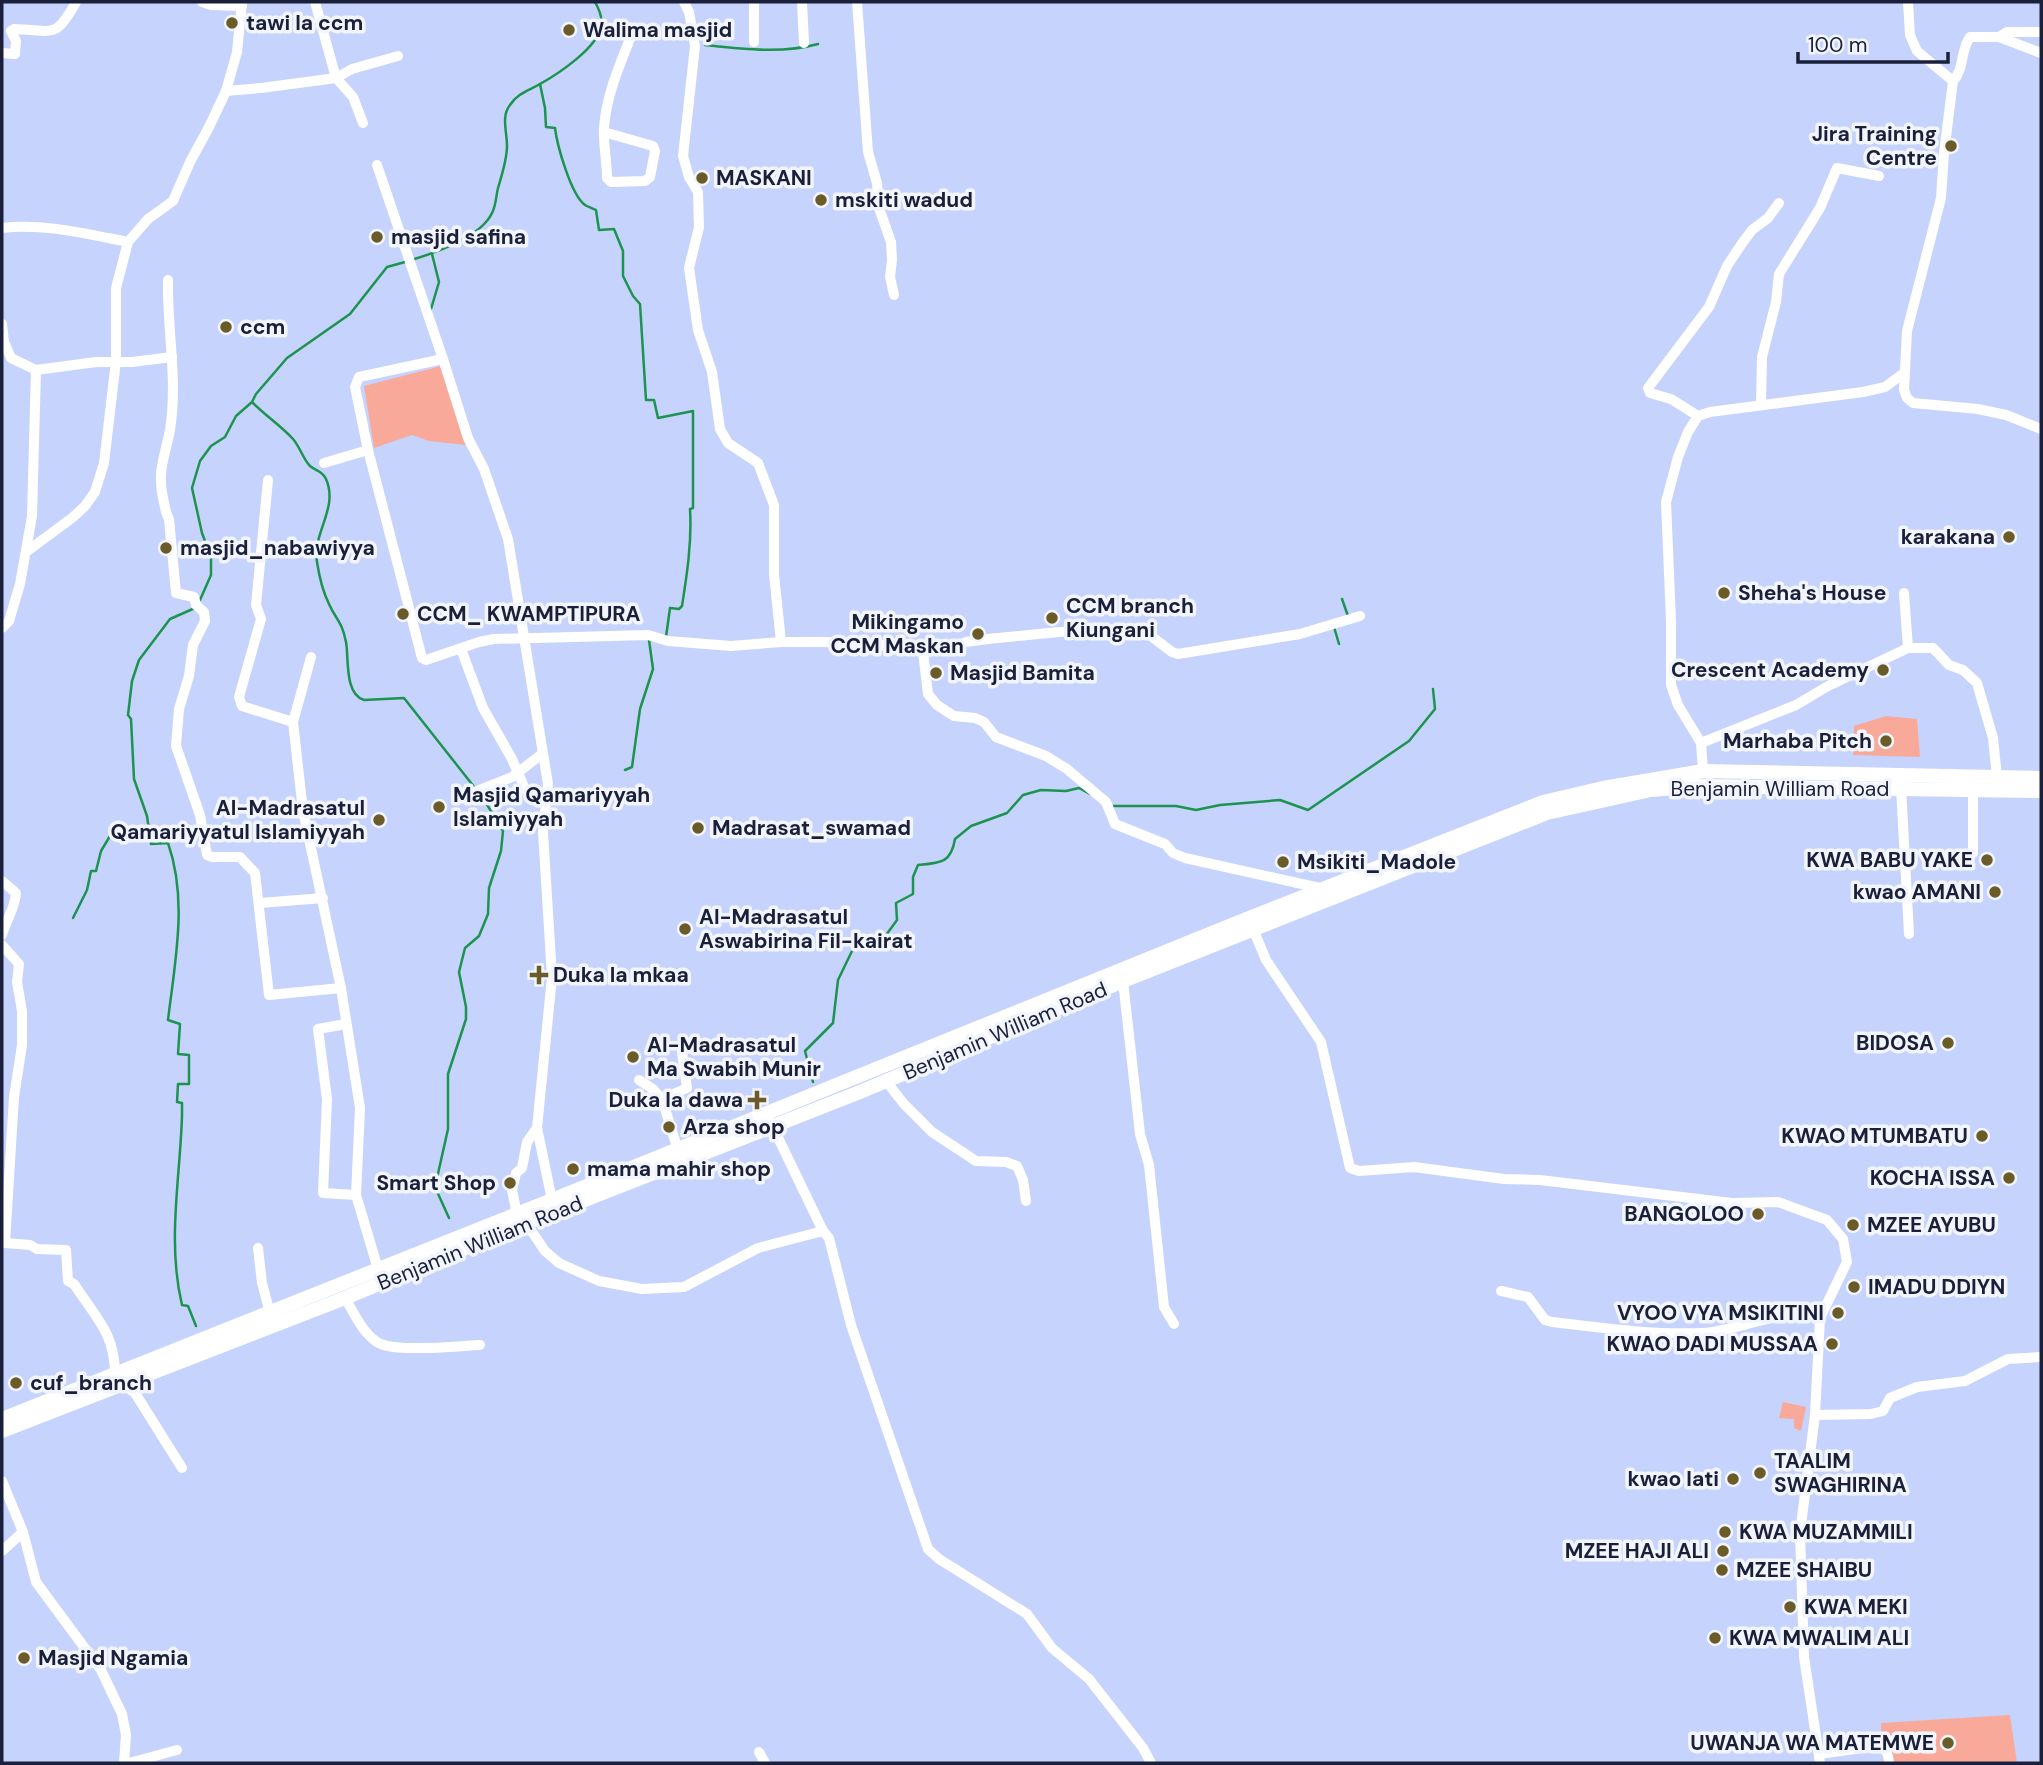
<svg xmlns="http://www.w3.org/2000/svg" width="2043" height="1765" font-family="'DM Sans',sans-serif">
  <rect width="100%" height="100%" fill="#c6d3fc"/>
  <g fill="#f9a999">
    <path d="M441,366L466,445L429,441L412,435L374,448L364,386Z"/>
    <path d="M1886,716L1917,719L1920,757L1853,755L1854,726Z"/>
    <path d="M1783,1402L1806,1407L1801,1431L1794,1428V1419L1779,1418Z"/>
    <path d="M2010,1715L2017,1763H1883L1881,1723Z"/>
  </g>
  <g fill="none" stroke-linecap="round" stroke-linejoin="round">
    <g stroke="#1c944f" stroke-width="2.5">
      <path d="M705,45C742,49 782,54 818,44"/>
      <path d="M540,84L545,108L546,127L555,128C557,145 571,195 585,205C588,207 592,208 596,210L599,230L614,229L623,251V276L633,296L640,304L646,400H654L658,418L693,411V508L690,509C692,542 687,574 682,606L679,609L670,608L666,637"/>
      <path d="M411,260C435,253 481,237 492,213C496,206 496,196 498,188C502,175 507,159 507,146C507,132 501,116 510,105C518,93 528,91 540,84C558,74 597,48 601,27C603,18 599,9 595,2"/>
      <path d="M431,309L439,282L432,254"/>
      <path d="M253,403C266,416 281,426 293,439C300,447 303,459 310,466C316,471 323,471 326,479C339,508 312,533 317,562C319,575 323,592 329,604C336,620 342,621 346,642C349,657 344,694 364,700L404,698L475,788"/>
      <path d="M1342,599L1348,616"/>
      <path d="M200,600L211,575V557L202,533L192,488L200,461L211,446L225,437L236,416L252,402L256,394L287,358L350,314L387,267L405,262"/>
      <path d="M195,608L170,619L139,660L132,681L128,715L131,719L134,779L147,816L151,844L168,843C188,900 175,961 168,1020L180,1024L178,1054L189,1055V1084H178L177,1102L182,1103V1116C180,1180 167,1242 182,1305L188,1306L196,1326"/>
      <path d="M1334,627L1339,644"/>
      <path d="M625,770L632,767L640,709L653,669L649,640"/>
      <path d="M1113,806H1176L1196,810L1220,805L1280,800L1308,810L1409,741L1435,709L1433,689"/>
      <path d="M73,918L87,890L91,871H96L101,851L110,836L149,834"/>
      <path d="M813,1082L805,1051L833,1023L838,980L852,951L866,944L881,942L897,920L896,903L913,894V877L918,865C941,863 951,863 955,839L971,826L1007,813L1023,795L1041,790L1066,791L1079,788L1090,794"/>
      <path d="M449,1218L435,1187L448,1129V1074L466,1019V1007L459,972L465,948L479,936L488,914L489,888L501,851L503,831L480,793"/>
    </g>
    <g stroke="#fff" stroke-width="10">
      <path d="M202,2L211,5L242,6"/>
      <path d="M315,2L336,78L353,97L363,123"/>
      <path d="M684,2L689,12L695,46L683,156L689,177L698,192L699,227L689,268L698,330L712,372L720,429L728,443L758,463L774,505V574L781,642"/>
      <path d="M802,2L804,43"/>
      <path d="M857,2L868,152L877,183L879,208L891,242L892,260L890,277L894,295"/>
      <path d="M1908,2L1910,35L1917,51L1953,81L1944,153L1941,198L1907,331L1904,390L1907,398L1913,403L1978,409L2006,415L2041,429"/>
      <path d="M1999,37L2007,32H2041"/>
      <path d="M754,42V2"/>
      <path d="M2,53L15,54L16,41L11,31L14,29C54,30 55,40 76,2"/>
      <path d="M1953,81C1965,68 1960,50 1970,37H1999L2041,53"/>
      <path d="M226,91L261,88L336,78L352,69L398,56"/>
      <path d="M604,132L653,146L655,151L650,177L645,181L611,182L607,178C607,161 603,145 604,128C606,96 620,64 632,34"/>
      <path d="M377,165L443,359L468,438L484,469L508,539L548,784L543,832L552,977L537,1128L552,1200"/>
      <path d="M2,228C44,223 87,234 128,242"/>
      <path d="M168,280C167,330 178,380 170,430C165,456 157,471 163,498C165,506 165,512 169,519L176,593L194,597L196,605L204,612L205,621L193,645L189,676L179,709L176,746L200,815L207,855L212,857H240L255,873L269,995L341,988L360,1108L356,1195L378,1269"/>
      <path d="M2,324L4,342L11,358L36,370L32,516L20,584L9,621L2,628"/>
      <path d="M443,359L359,377L355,387L368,450L422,658L426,660L479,642L494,639L648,635L668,641L731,646L781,642H824L874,644L923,652L947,650L966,642L988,639L1059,632L1138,630L1151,636L1172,652L1178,654L1300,634L1360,616"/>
      <path d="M36,370L96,362H132L172,357"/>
      <path d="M1761,404L1762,357L1776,302L1779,274L1820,208L1837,168L1879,176"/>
      <path d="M1698,416L1671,399L1650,393L1648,388L1709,307L1727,266L1743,242L1752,230L1768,218L1779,203"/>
      <path d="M324,463L368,450"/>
      <path d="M268,480L256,605L261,619L239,697L242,706L293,722"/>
      <path d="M26,552L72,518L85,506L95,492L104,463L116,361V288L128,242L148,219L173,201L190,162L209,127L226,91L237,52L242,2"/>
      <path d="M1904,593L1908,648"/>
      <path d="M461,649L483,708L512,759L525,789L534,798L546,802"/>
      <path d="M923,652L928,694L937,705L954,716L975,718L984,722L996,737L1046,756L1067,769L1106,802L1115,824L1165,844L1173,853L1185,858L1320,888"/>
      <path d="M311,657L293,722L303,811L341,988"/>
      <path d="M1701,743L1796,705L1828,686L1908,648H1933L1949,665L1963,670L1977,683L1993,738L1997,777"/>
      <path d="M1703,771L1701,743L1678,705L1671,685V621L1666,502L1678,457L1688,432L1698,416L1710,412L1863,392L1885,387L1904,373"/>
      <path d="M1901,788L1909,934"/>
      <path d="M1973,790V853"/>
      <path d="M472,793L512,777L542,754"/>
      <path d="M2,881L16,893C15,909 6,920 2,935"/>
      <path d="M260,903L323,898"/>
      <path d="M1251,924L1266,960L1321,1042L1350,1168L1359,1171L1414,1167L1504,1179L1540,1180L1732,1203L1778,1202L1827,1220L1843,1239L1847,1262L1820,1318L1815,1415L1800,1533L1804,1657L1820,1763"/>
      <path d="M2,945L19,964L17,982L22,1011V1045L14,1097L5,1243L30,1245L37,1249L66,1250L68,1281L74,1284C96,1318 115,1333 115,1375"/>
      <path d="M1123,981L1140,1134L1149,1165L1164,1307L1174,1324"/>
      <path d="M346,1024L318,1029L327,1099L323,1193L356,1195"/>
      <path d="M639,1080L653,1089L662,1099L678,1150"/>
      <path d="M886,1081L904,1104L932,1132L976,1161L1006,1162L1017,1166L1023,1180L1026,1201"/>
      <path d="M662,1099L687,1088L682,1052"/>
      <path d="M769,1119L823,1231"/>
      <path d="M517,1214L512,1190L516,1173L522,1168L527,1142L537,1128"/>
      <path d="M526,1223L545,1251L559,1263L599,1281L642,1289L684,1287L758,1248L823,1231L829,1238L851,1325L928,1549L939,1559L1027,1614L1052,1648L1089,1679L1143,1748L1151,1763"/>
      <path d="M258,1248L262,1283L270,1313"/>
      <path d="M1501,1291L1528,1297L1545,1320L1552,1322C1602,1328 1652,1335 1703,1333C1738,1331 1786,1306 1820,1318"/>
      <path d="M345,1298C354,1313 362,1332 377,1342C393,1353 458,1346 480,1345"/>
      <path d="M123,1384L135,1393L182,1468"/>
      <path d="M1815,1415L1871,1414L1883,1411L1890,1398L1917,1387L1965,1381L2008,1359L2041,1357"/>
      <path d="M2,1481L23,1532L36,1582L101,1670L122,1714L126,1735L124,1763"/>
      <path d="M2,1551L23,1532"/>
      <path d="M759,1752L765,1763"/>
      <path d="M1819,1754L1876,1746C1887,1748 1888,1753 1889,1763"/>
      <path d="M129,1763L177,1750"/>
    </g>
    <g stroke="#fff" stroke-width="14">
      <path d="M2,1419L552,1200L1249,918L1543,802L1603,788L1703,771L2041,778"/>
      <path d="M2,1431L345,1298L526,1223L860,1092L1123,981L1547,813L1651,790L1697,786L2041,791"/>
    </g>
  </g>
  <g fill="#6b5b28" stroke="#f2f5fc" stroke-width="2.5">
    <circle cx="232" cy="23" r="7"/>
    <circle cx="569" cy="30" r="7"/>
    <circle cx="1951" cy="146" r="7"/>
    <circle cx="702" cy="178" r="7"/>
    <circle cx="821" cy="200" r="7"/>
    <circle cx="377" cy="237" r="7"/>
    <circle cx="226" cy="327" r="7"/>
    <circle cx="2009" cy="537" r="7"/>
    <circle cx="166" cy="548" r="7"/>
    <circle cx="1724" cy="593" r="7"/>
    <circle cx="403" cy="614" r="7"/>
    <circle cx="1052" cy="618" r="7"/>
    <circle cx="978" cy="634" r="7"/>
    <circle cx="1883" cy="670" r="7"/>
    <circle cx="936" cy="673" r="7"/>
    <circle cx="1886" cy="741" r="7"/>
    <circle cx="439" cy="807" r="7"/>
    <circle cx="379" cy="820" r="7"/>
    <circle cx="698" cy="828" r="7"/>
    <circle cx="1987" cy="860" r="7"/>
    <circle cx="1283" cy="862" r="7"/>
    <circle cx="1995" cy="892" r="7"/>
    <circle cx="685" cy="929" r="7"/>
    <path d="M535.5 964.5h7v7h7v7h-7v7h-7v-7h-7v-7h7z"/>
    <circle cx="1948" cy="1043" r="7"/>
    <circle cx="633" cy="1057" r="7"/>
    <path d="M753.5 1089.5h7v7h7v7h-7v7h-7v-7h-7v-7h7z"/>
    <circle cx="669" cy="1127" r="7"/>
    <circle cx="1982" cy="1136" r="7"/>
    <circle cx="573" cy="1169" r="7"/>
    <circle cx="2009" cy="1178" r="7"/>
    <circle cx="510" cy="1183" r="7"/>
    <circle cx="1758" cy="1214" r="7"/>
    <circle cx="1853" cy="1225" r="7"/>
    <circle cx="1854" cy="1287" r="7"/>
    <circle cx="1838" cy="1313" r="7"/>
    <circle cx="1832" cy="1344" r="7"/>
    <circle cx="16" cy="1383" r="7"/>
    <circle cx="1760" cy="1473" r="7"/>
    <circle cx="1733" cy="1479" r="7"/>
    <circle cx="1725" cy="1532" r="7"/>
    <circle cx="1723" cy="1551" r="7"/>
    <circle cx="1722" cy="1570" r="7"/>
    <circle cx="1790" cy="1607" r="7"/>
    <circle cx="1715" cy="1638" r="7"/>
    <circle cx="24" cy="1658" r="7"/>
    <circle cx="1948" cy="1743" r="7"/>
  </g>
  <g text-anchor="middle" stroke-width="7" stroke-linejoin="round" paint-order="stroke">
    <g font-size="21" font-weight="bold" fill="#1a203a" stroke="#f2f5fc" text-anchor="start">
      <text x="246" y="30">tawi la ccm</text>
      <text x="583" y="37">Walima masjid</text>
      <text x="1937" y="141" text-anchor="end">Jira Training<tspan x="1937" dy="24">Centre</tspan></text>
      <text x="716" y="185">MASKANI</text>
      <text x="835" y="207">mskiti wadud</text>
      <text x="391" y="244">masjid safina</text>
      <text x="240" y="334">ccm</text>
      <text x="1995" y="544" text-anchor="end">karakana</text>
      <text x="180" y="555">masjid_nabawiyya</text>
      <text x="1738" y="600">Sheha's House</text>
      <text x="1066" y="613">CCM branch<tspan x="1066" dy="24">Kiungani</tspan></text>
      <text x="417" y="621">CCM_ KWAMPTIPURA</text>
      <text x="964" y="629" text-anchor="end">Mikingamo<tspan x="964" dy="24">CCM Maskan</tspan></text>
      <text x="1869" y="677" text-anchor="end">Crescent Academy</text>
      <text x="950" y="680">Masjid Bamita</text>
      <text x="1872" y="748" text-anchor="end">Marhaba Pitch</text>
      <text x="453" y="802">Masjid Qamariyyah<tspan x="453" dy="24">Islamiyyah</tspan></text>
      <text x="365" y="815" text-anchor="end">Al-Madrasatul<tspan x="365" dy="24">Qamariyyatul Islamiyyah</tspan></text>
      <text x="712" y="835">Madrasat_swamad</text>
      <text x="1973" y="867" text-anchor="end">KWA BABU YAKE</text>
      <text x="1297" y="869">Msikiti_Madole</text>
      <text x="1981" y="899" text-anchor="end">kwao AMANI</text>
      <text x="699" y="924">Al-Madrasatul<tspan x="699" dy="24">Aswabirina Fil-kairat</tspan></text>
      <text x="553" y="982">Duka la mkaa</text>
      <text x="1934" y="1050" text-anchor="end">BIDOSA</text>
      <text x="647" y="1052">Al-Madrasatul<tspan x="647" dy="24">Ma Swabih Munir</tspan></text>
      <text x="743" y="1107" text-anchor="end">Duka la dawa</text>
      <text x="683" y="1134">Arza shop</text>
      <text x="1968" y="1143" text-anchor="end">KWAO MTUMBATU</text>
      <text x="587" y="1176">mama mahir shop</text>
      <text x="1995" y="1185" text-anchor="end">KOCHA ISSA</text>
      <text x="496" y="1190" text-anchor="end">Smart Shop</text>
      <text x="1744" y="1221" text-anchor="end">BANGOLOO</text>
      <text x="1867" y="1232">MZEE AYUBU</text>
      <text x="1868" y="1294">IMADU DDIYN</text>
      <text x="1824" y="1320" text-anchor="end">VYOO VYA MSIKITINI</text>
      <text x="1818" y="1351" text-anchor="end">KWAO DADI MUSSAA</text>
      <text x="30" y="1390">cuf_branch</text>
      <text x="1774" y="1468">TAALIM<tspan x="1774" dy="24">SWAGHIRINA</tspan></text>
      <text x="1719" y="1486" text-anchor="end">kwao lati</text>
      <text x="1739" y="1539">KWA MUZAMMILI</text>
      <text x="1709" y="1558" text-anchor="end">MZEE HAJI ALI</text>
      <text x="1736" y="1577">MZEE SHAIBU</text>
      <text x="1804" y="1614">KWA MEKI</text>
      <text x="1729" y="1645">KWA MWALIM ALI</text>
      <text x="38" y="1665">Masjid Ngamia</text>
      <text x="1934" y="1750" text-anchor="end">UWANJA WA MATEMWE</text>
    </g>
    <g font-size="21" fill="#1a203a" stroke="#f2f5fc">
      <text x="1780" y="796">Benjamin William Road</text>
      <text transform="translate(1005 1031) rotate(-23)" y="7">Benjamin William Road</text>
      <text transform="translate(480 1243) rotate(-22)" y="7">Benjamin William Road</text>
    </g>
  </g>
  <rect width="2043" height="1765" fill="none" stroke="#1a203a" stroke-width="7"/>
  <path d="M1798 52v10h150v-10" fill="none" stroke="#1a203a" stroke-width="3.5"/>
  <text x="1808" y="52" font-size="21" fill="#1a203a" stroke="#f2f5fc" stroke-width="5" paint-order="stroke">100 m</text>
</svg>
